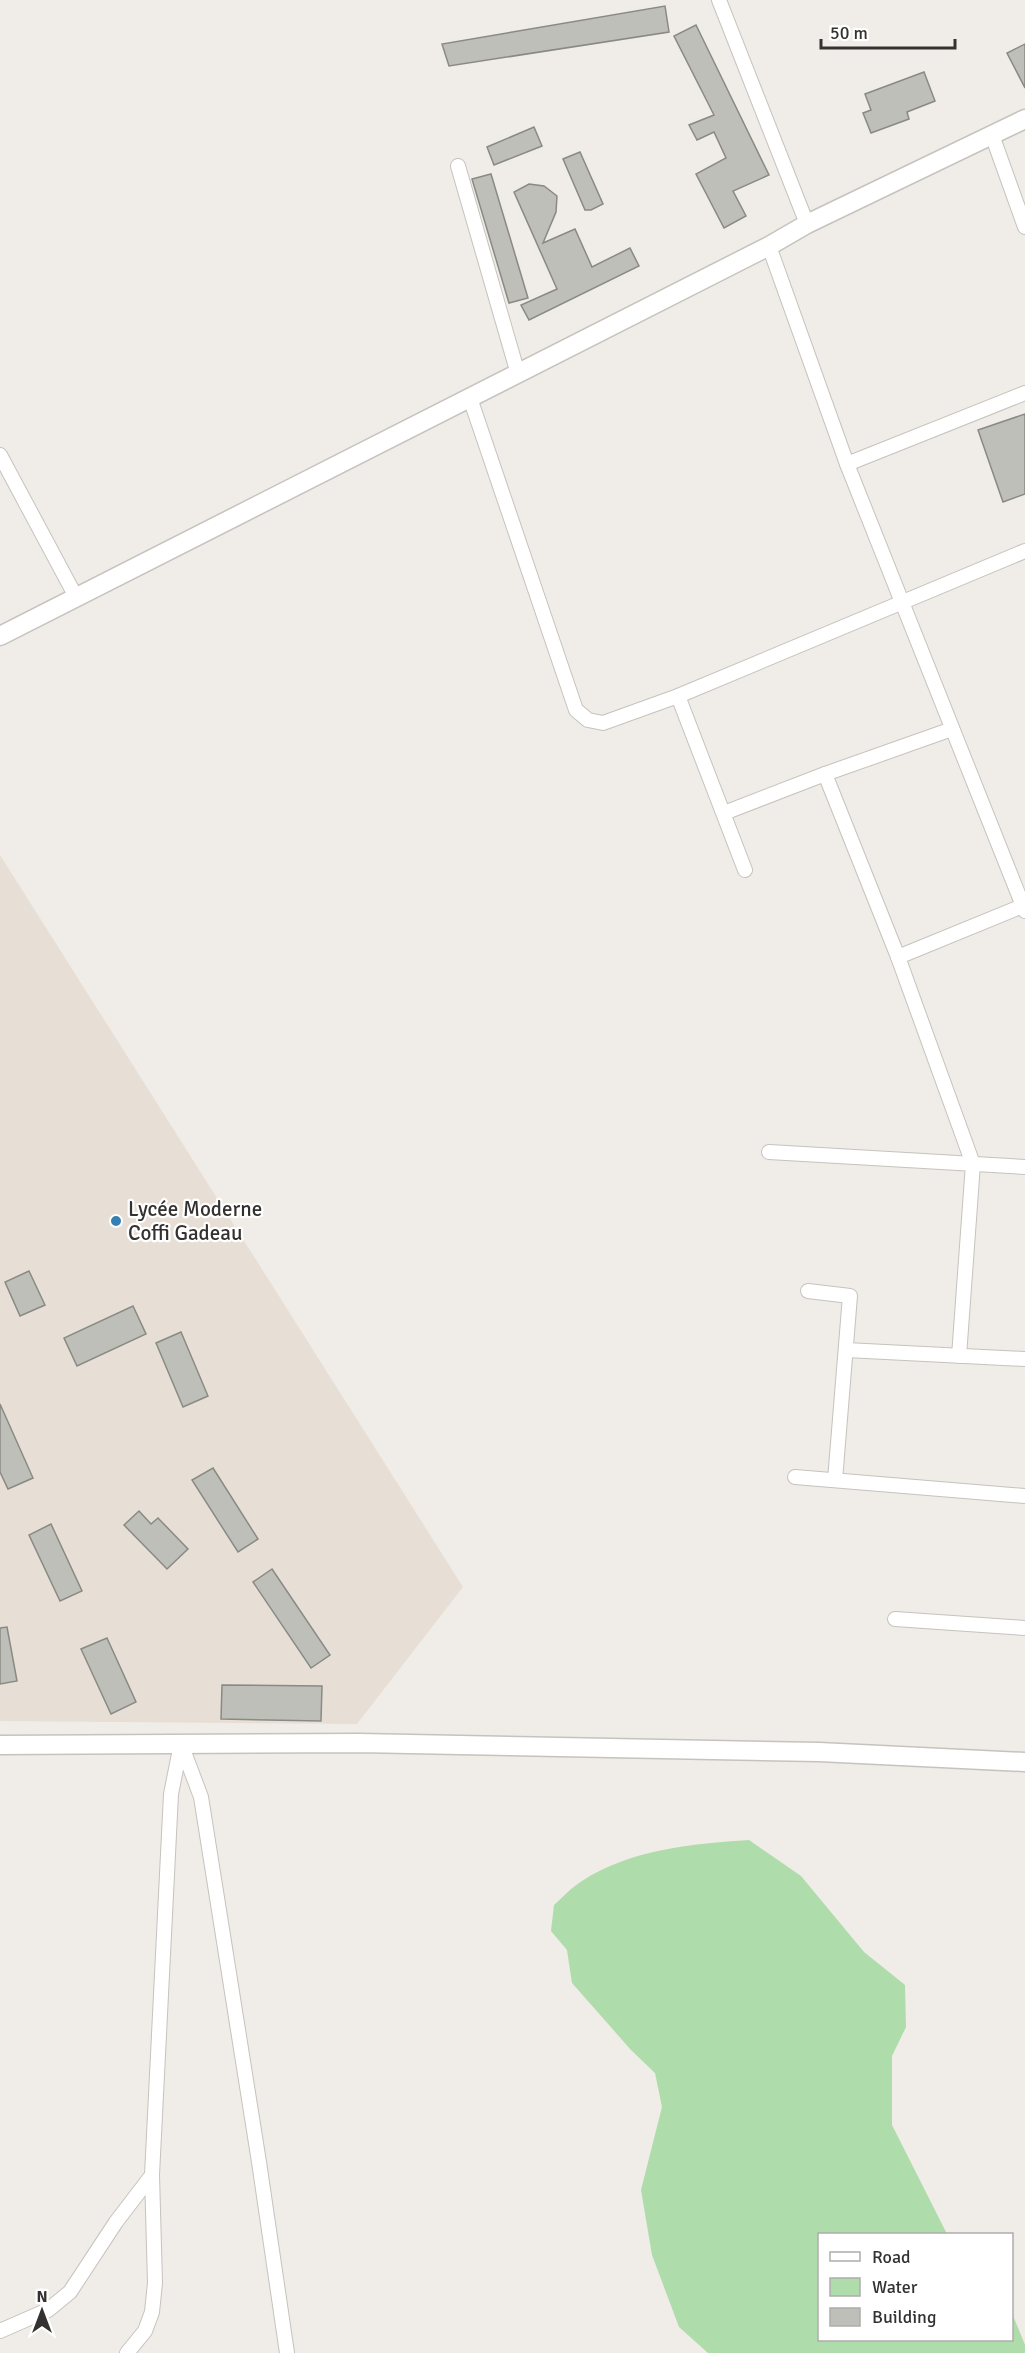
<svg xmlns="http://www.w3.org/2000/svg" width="1025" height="2353" font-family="Signika,sans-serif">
  <rect width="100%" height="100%" fill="#f0ece7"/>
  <path fill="#e7dfd5" d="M0,855L463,1587L357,1724L0,1721Z"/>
  <path fill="#aedcab" d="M749,1840L801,1876L864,1952L905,1985L906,2027L892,2056V2125L947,2234H820V2340H1012V2313L1025,2345V2353H708L679,2327L652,2255L641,2190L662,2107L655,2073L631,2050L572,1983L567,1950L551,1931L554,1905C563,1897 572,1887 582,1881C631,1849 693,1844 749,1840Z"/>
  <g fill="#bebfb9" stroke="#8a8a85" stroke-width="1.5">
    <path d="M665,6L669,32L449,66L442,44Z"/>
    <path d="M696,25L769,175L733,191L746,216L724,228L696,174L726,158L714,132L697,140L689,125L714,115L674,36Z"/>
    <path d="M1025,44V88L1007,53Z"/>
    <path d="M924,72L935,101L907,112L909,119L871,133L863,113L871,110L865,94Z"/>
    <path d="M534,127L542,146L494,165L487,147Z"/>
    <path d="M580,152L603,204L591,210H585L563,159Z"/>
    <path d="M491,174L528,298L509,303L472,179Z"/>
    <path d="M529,184L544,186L557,196L556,212L543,243L575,229L592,267L630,248L639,266L529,320L521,305L557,289L514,192Z"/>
    <path d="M1025,414V494L1003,502L978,430Z"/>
    <path d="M29,1271L45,1305L20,1316L5,1282Z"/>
    <path d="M133,1306L146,1334L77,1366L64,1338Z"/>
    <path d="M181,1332L208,1396L183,1407L156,1343Z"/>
    <path d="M0,1404L33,1478L8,1489L0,1472Z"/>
    <path d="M213,1468L258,1539L238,1552L192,1480Z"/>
    <path d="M139,1511L151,1524L158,1518L188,1549L167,1569L124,1525Z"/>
    <path d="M51,1524L82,1591L60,1601L29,1535Z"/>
    <path d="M272,1569L330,1655L311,1668L253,1582Z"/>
    <path d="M7,1627L17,1681L0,1684V1628Z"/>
    <path d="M107,1638L136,1702L111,1714L81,1649Z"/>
    <path d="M222,1685L322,1686L321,1721L221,1719Z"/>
  </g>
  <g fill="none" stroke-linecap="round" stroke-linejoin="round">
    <g stroke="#c6c3be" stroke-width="16">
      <g id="minor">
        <path d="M719,0L807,224"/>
        <path d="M992,135L1025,227"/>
        <path d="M458,166L518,374"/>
        <path d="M769,246L847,464L1025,911"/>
        <path d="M470,398L576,710L588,720L603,723L678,696L1025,551"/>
        <path d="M0,455L76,597"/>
        <path d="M847,464L1025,393"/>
        <path d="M678,696L745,870"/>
        <path d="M825,774L898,957L973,1164L959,1356"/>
        <path d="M724,813L825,774L952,729"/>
        <path d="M898,957L1025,905"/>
        <path d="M769,1152L1025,1167"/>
        <path d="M808,1291L850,1296L835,1480"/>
        <path d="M846,1350L1025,1359"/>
        <path d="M795,1477L1025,1496"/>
        <path d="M895,1619L1025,1628"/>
        <path d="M181,1744L201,1797L259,2162L287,2353"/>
        <path d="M0,2331L48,2310L70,2292L116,2222L152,2175"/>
        <path d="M127,2353L145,2331L152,2312L155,2283L152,2175L171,1794L181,1744"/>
      </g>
    </g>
    <g stroke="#c6c3be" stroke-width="21">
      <g id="tertiary">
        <path d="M0,636L769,246L807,224L1025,119"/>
        <path d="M0,1745L359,1743L819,1752L1025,1762"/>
      </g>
    </g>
    <use href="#minor" stroke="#fff" stroke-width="14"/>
    <use href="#tertiary" stroke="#fff" stroke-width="18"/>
  </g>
  <circle fill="#357fb3" stroke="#fff" stroke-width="2" cx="116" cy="1221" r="6"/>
  <g text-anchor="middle" stroke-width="4.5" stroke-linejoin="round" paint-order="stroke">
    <g font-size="21" fill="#343230" stroke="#fff" text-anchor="start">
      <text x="128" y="1216">Lycée Moderne<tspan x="128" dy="24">Coffi Gadeau</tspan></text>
    </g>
  </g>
  <rect x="818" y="2233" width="195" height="108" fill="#ffffff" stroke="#aeadac" stroke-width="1.5"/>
  <rect x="830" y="2252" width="30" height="9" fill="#ffffff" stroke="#aeadac" stroke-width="1.5"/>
  <text x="872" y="2263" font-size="18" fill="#343230">Road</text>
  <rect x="830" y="2278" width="30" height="18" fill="#aedcab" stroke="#aeadac" stroke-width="1.5"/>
  <text x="872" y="2293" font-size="18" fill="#343230">Water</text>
  <rect x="830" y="2308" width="30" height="18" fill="#bebfb9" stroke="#aeadac" stroke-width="1.5"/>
  <text x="872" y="2323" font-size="18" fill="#343230">Building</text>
  <g transform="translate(42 2311)" stroke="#ffffff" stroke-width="4.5" paint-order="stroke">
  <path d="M0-4.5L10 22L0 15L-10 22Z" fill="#343230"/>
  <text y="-9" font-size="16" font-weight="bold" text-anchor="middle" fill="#343230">N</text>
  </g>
  <path d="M821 39v9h134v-9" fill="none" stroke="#343230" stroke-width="3"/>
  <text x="830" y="39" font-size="18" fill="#343230" stroke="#ffffff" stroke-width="4.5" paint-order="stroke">50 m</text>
</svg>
